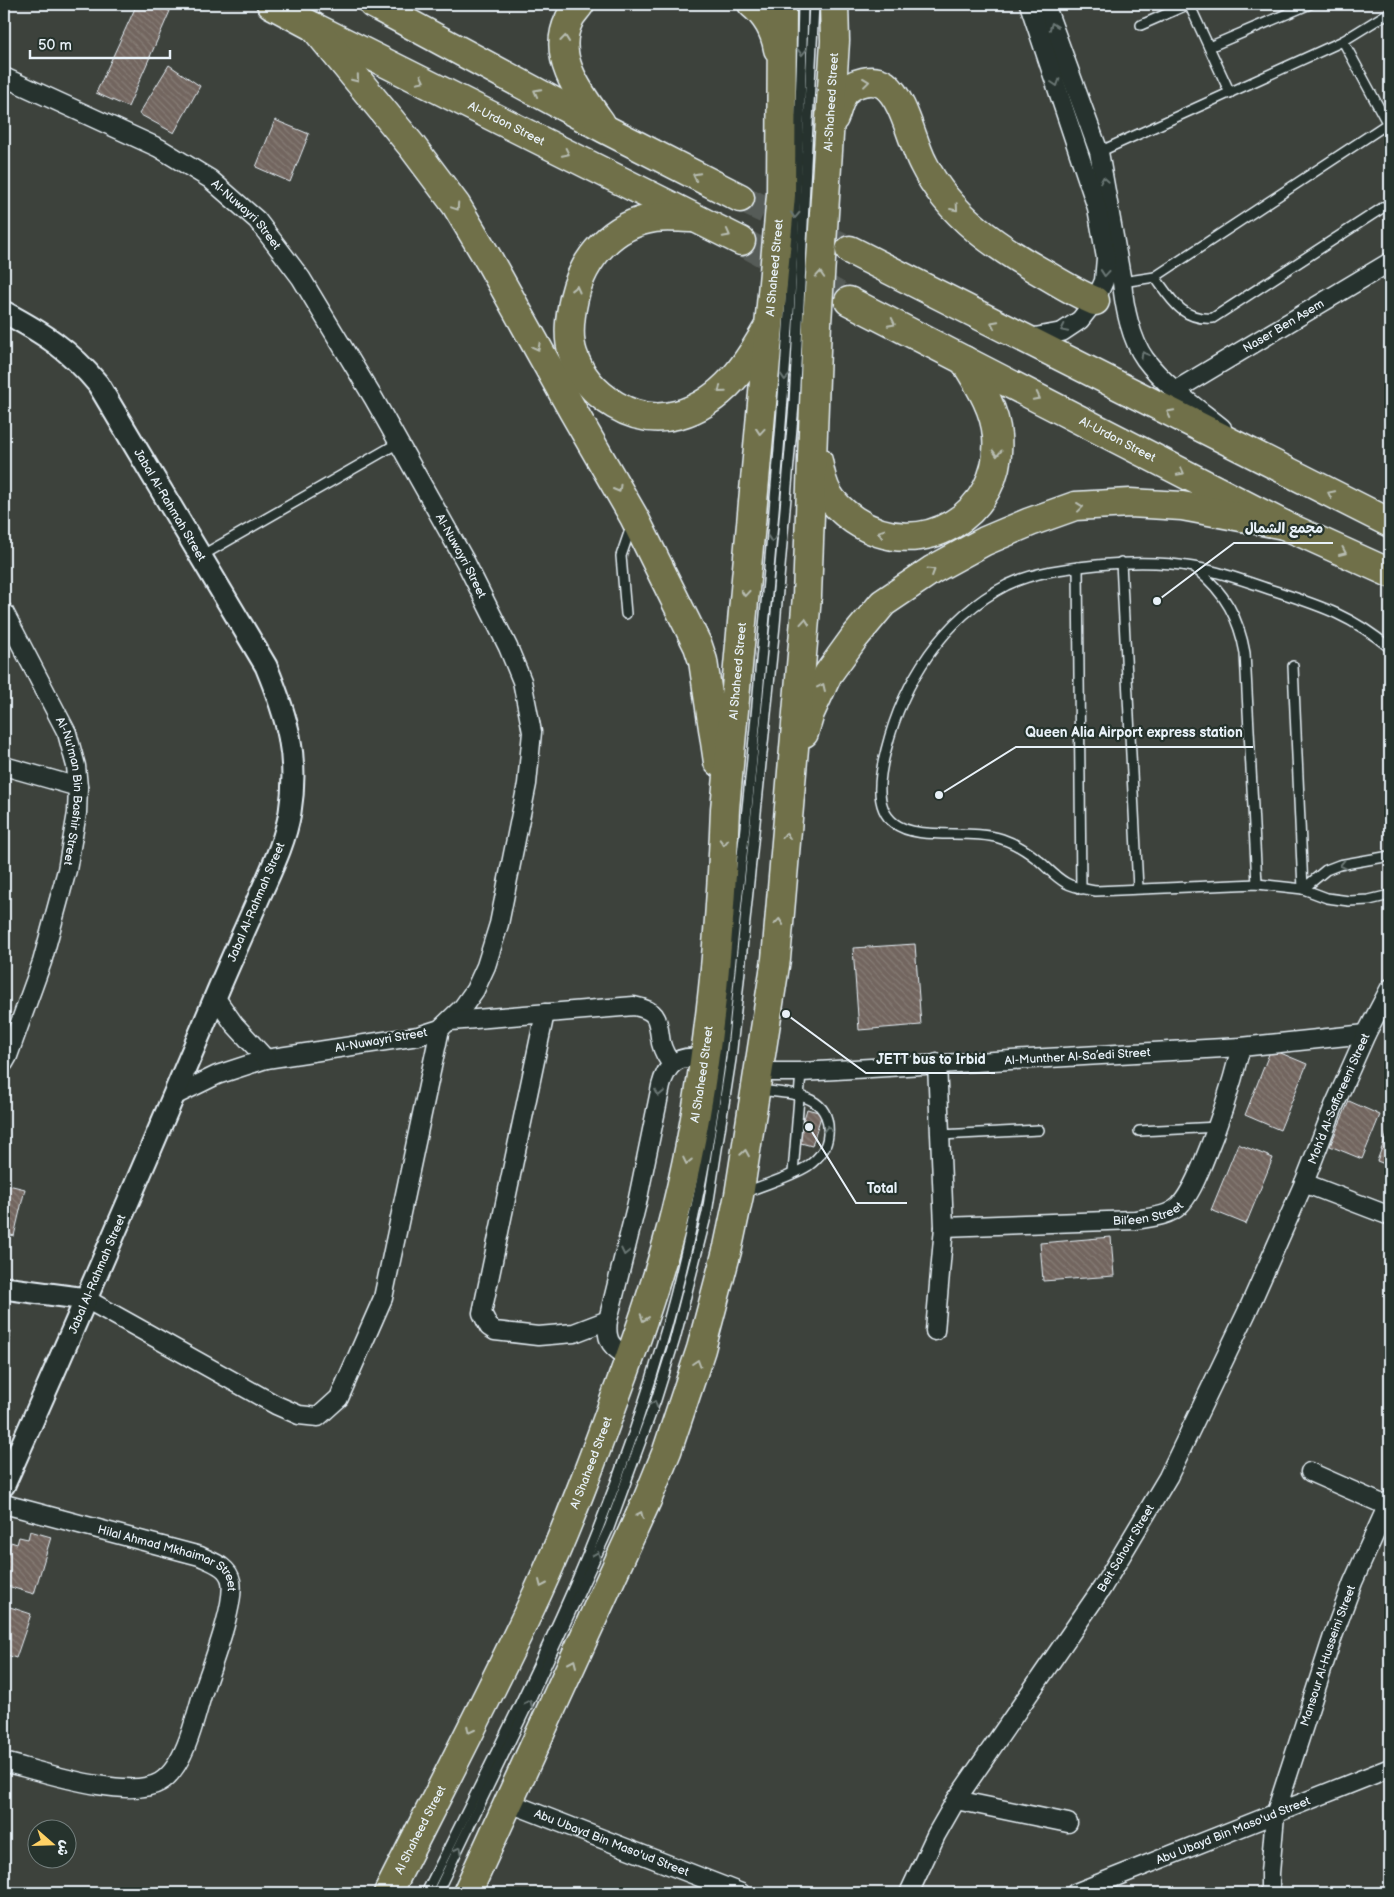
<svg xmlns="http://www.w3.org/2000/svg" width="1394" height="1897" font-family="'Balsamiq Sans','Playpen Sans Arabic',sans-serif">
  <defs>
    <pattern id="building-back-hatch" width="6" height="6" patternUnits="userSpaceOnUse" patternTransform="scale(1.25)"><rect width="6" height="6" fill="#72655e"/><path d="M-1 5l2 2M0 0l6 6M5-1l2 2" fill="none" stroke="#867c76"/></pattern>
  </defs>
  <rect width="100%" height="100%" fill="#3d423c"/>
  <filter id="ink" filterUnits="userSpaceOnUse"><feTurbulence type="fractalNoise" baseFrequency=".02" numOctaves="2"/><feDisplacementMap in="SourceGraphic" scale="10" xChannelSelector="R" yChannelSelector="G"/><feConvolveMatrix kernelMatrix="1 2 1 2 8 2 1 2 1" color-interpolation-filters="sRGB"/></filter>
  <g filter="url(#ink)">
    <g fill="url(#building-back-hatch)" stroke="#e8f1f8">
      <path d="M4,4H10L4,16Z"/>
      <path d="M137,4H153L170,11L128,107L96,93Z"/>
      <path d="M169,65L200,86L174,133L139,114Z"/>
      <path d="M275,120L309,134L290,182L256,167Z"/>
      <path d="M915,944L921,1025L859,1030L853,948Z"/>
      <path d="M1271,1049L1307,1064L1280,1130L1245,1115Z"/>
      <path d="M1349,1101L1380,1115L1362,1159L1330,1146Z"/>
      <path d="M807,1109L822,1113L812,1146L797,1142Z"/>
      <path d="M1390,1126V1166L1377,1161Z"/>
      <path d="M1238,1144L1273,1158L1246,1224L1211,1210Z"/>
      <path d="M4,1184L25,1189L14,1236L4,1233Z"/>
      <path d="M1111,1237L1114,1276L1043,1281L1040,1243Z"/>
      <path d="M4,1329L11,1331L4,1363Z"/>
      <path d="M30,1531L51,1537L34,1594L4,1585V1567L11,1542L17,1544L19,1537L28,1539Z"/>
      <path d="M4,1605L31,1614L16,1658L4,1654Z"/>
    </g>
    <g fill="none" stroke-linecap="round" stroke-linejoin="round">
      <g stroke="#575c58" stroke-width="28" stroke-dasharray="28 14" stroke-linecap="butt">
        <path d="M740,198L850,250"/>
        <path d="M741,241L849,301"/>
      </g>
      <g stroke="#e8f1f8" stroke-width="12">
        <g id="service">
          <path d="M1189,4L1230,93"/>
          <path d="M1141,25L1189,4"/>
          <path d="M1343,41L1390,128"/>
          <path d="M1209,47L1310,4"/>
          <path d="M1099,152L1343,41L1390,12"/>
          <path d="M1155,277C1171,299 1182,321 1213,318L1390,203"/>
          <path d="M1122,282L1155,277L1390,122"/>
          <path d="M201,556L398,443"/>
          <path d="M1121,562L1138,888"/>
          <path d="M1078,567L1081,889"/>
          <path d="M1197,570C1225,592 1239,619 1245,653L1257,884"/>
          <path d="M626,614L621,556L632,524"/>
          <path d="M1390,648C1349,613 1314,604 1263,587C1240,579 1217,571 1193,567C1161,561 1129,562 1097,565C1067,568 1034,572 1007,585C943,618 903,682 886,750C880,773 873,807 894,823C918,842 970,828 1002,839C1014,843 1027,851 1037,859C1047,867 1055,877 1066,883C1075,888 1086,889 1096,891L1257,884L1303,889L1327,898L1349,901L1369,900L1390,895"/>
          <path d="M1293,666L1303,889"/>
          <path d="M1303,889L1326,870L1339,865L1390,856"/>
          <path d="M1139,1131L1218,1127"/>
          <path d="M940,1135L1039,1130"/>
          <path d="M793,1173L801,1072"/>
          <path d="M744,1193C764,1184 789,1178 808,1166C819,1158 827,1148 828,1135C832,1092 789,1094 758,1090"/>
          <path d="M426,1893C477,1791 529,1689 575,1584C611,1501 642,1414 667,1326C693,1232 712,1135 723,1038C727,1003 730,967 734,931C741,863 749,795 755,727C777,486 798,245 803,4"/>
          <path d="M437,1893L530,1700L609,1528L656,1400L675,1339L707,1213L731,1059L775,625L794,404L814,4"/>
        </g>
      </g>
      <g stroke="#e8f1f8" stroke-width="21">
        <g id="minor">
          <path d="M1045,4L1099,152L1122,282C1124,306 1131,340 1145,359C1165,386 1196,407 1222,428"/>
          <path id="s1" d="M4,77L159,148L210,179L257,220L301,278L374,399L465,561L508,647L522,681L532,732L527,784L499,924L486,966L475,990L463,1007L440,1029L418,1036L266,1059L217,1075L174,1096"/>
          <path d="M1024,339L1062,332L1080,320L1095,301L1104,281L1106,258L1097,208L1029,4"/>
          <path id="s2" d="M1176,390L1390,262"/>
          <path id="s3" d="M4,612L67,733L76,766L78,787L77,813L67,870L42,962L8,1056L4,1063"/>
          <path d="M4,766L78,787"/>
          <path d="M215,997L234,1024L266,1059"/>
          <path d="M545,1013L482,1313L489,1327L495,1331L538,1336L574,1333L608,1320"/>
          <path d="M451,1021L634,1006C660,1011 657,1020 661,1043C663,1051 667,1058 672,1064"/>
          <path id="s4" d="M758,1072H801L1241,1047L1366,1034"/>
          <path d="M1304,1183L1390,1216"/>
          <path id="s5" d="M944,1227L1135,1220C1150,1217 1167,1217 1179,1206C1190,1195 1197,1177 1203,1163C1219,1125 1231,1087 1241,1047"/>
          <path d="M86,1299L276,1405L299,1415L318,1417L339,1398L383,1298L440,1029"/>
          <path d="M935,1331L944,1227L937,1063"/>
          <path d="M630,1358C612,1348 605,1342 608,1320L637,1203L661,1086C667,1062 680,1054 704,1059"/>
          <path d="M1310,1472L1387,1506"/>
          <path id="s6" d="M4,1504L200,1556C212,1562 228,1566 231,1581C236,1604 210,1670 202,1695C197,1712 193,1729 186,1746C181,1758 172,1775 160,1782C128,1801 40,1771 4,1762"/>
          <path d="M956,1800L1068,1823"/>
          <path id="s7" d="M510,1803L741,1893"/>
          <path id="s8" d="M909,1893L936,1835L956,1800L1102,1588L1168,1477L1247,1312L1304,1183L1334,1106L1366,1034L1390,988"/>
          <path id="s9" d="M1075,1893L1390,1768"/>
          <path id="s10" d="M1270,1893V1873L1275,1815L1333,1636L1353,1582L1390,1500"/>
        </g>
      </g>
      <g stroke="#e8f1f8" stroke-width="25">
        <g id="tertiary">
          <path id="s11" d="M4,312C43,333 69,349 98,384L266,666C287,717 299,756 290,812C285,842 272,868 260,895C244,932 227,968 212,1005C144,1166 75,1326 4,1485"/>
          <path d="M4,1288L86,1299"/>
        </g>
      </g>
      <g stroke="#e8f1f8" stroke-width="31">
        <g id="trunk">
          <path id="s12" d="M271,4L314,27L741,241"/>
          <path d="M373,4L605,129L740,198"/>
          <path d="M580,4C577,9 571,14 569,20C551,57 580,94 601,123"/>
          <path d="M752,4C766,15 775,32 778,49"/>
          <path d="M314,27L411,145L456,205L490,262L573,411L634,517L698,646L703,661L718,762"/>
          <path d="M834,118C837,111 839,100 844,93C853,82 873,77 885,85C904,99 912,142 923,163C949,216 998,248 1048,276C1063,285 1078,294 1095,301"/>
          <path d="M692,218C680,218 667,216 655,218C613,224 583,258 574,298C570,316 567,336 573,354C580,376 595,393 615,405C658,431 702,413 733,379C747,364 757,346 767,329"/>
          <path d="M850,250L1390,523"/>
          <path id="s13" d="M849,301L1284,525L1390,573"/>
          <path d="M818,461C820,472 822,484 828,494C834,505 844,513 854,520C920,565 1004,514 997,436C995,408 978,383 964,360"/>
          <path d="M804,733L810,713L828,674L854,638L883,603L932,570L985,541L1030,522L1075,506L1130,503L1182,506L1284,525"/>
          <path id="s14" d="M388,1893C438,1794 490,1695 537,1594C568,1527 593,1459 618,1390C640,1331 661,1271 676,1209C708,1078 720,943 725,809L781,195L782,4"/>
          <path id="s15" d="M467,1893L647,1500L667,1451L701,1349L728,1247L739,1195L776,959L807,596L817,323L835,41L834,4"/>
        </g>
      </g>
      <use href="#service" stroke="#26332d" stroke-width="9"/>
      <use href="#minor" stroke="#26332d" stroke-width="18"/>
      <use href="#tertiary" stroke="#26332d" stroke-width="21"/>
      <use href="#trunk" stroke="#6f704a" stroke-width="28"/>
    </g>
    <defs><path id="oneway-chevron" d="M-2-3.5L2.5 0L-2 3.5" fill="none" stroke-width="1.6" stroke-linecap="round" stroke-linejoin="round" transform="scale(1.25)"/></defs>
    <g stroke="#6a7674">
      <use href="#oneway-chevron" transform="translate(1053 26) rotate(-110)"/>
      <use href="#oneway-chevron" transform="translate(802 52) rotate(92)"/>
      <use href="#oneway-chevron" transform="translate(1056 83) rotate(72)"/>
      <use href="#oneway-chevron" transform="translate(1104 180) rotate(-100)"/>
      <use href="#oneway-chevron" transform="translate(795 215) rotate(93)"/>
      <use href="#oneway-chevron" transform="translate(1105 273) rotate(95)"/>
      <use href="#oneway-chevron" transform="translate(1064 329) rotate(154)"/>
      <use href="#oneway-chevron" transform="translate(1144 355) rotate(-120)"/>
      <use href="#oneway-chevron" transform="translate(785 377) rotate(94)"/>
      <use href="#oneway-chevron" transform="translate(772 539) rotate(95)"/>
      <use href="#oneway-chevron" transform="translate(1343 865) rotate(167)"/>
      <use href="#oneway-chevron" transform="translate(659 1093) rotate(101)"/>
      <use href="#oneway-chevron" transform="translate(828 1129) rotate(-90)"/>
      <use href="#oneway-chevron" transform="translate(625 1252) rotate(103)"/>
      <use href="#oneway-chevron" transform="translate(654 1404) rotate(-71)"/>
      <use href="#oneway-chevron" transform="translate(597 1555) rotate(-67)"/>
      <use href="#oneway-chevron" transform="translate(529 1703) rotate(-65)"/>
      <use href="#oneway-chevron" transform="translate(459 1850) rotate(-63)"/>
    </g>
    <g stroke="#b8bdb2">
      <use href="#oneway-chevron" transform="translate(565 39) rotate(-84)"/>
      <use href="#oneway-chevron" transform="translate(356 79) rotate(51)"/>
      <use href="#oneway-chevron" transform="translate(421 80) rotate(26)"/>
      <use href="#oneway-chevron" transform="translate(866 82) rotate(-7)"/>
      <use href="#oneway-chevron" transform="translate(537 92) rotate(-152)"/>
      <use href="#oneway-chevron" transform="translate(566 153) rotate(26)"/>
      <use href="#oneway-chevron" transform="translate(696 176) rotate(-153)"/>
      <use href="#oneway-chevron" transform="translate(456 207) rotate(56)"/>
      <use href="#oneway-chevron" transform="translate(955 208) rotate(49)"/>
      <use href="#oneway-chevron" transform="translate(727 234) rotate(28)"/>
      <use href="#oneway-chevron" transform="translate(820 275) rotate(-86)"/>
      <use href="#oneway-chevron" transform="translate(576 289) rotate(-76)"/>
      <use href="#oneway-chevron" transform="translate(892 323) rotate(27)"/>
      <use href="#oneway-chevron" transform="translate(994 324) rotate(-153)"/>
      <use href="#oneway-chevron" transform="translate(537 347) rotate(61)"/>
      <use href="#oneway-chevron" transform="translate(721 390) rotate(141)"/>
      <use href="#oneway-chevron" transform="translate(1037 397) rotate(27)"/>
      <use href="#oneway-chevron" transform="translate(1170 413) rotate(-153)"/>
      <use href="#oneway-chevron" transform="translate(760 431) rotate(95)"/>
      <use href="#oneway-chevron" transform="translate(997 453) rotate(92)"/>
      <use href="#oneway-chevron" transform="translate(1181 472) rotate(27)"/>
      <use href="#oneway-chevron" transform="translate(618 489) rotate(60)"/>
      <use href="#oneway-chevron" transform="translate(1331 494) rotate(-154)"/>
      <use href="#oneway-chevron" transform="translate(1080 507) rotate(-7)"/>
      <use href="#oneway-chevron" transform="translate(881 533) rotate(-162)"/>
      <use href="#oneway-chevron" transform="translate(1343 552) rotate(24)"/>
      <use href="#oneway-chevron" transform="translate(932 571) rotate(-31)"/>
      <use href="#oneway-chevron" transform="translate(745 593) rotate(95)"/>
      <use href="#oneway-chevron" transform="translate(805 622) rotate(-85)"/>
      <use href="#oneway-chevron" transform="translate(822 687) rotate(-65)"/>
      <use href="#oneway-chevron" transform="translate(786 836) rotate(-85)"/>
      <use href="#oneway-chevron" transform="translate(724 842) rotate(92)"/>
      <use href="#oneway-chevron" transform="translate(779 922) rotate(-85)"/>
      <use href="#oneway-chevron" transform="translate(745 1153) rotate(-81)"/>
      <use href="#oneway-chevron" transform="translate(687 1161) rotate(102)"/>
      <use href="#oneway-chevron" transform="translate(644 1318) rotate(109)"/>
      <use href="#oneway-chevron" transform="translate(697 1363) rotate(-72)"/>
      <use href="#oneway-chevron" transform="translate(640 1515) rotate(-66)"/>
      <use href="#oneway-chevron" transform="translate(542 1584) rotate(114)"/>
      <use href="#oneway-chevron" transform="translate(573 1663) rotate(-66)"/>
      <use href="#oneway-chevron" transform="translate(470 1730) rotate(117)"/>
    </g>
  </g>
  <g text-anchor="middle" stroke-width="4.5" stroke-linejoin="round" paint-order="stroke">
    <g font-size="12" fill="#e8f1f8" stroke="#26332d">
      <text dy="4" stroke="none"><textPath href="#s15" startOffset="1849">Al-Shaheed Street</textPath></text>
      <text dy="4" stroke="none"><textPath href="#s12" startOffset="264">Al-Urdon Street</textPath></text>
      <text dy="4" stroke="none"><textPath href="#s1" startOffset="281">Al-Nuwayri Street</textPath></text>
      <text dy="4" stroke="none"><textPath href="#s14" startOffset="1691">Al Shaheed Street</textPath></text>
      <text dy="4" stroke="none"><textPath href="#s2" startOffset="125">Naser Ben Asem</textPath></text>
      <text dy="4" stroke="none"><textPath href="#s13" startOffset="302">Al-Urdon Street</textPath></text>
      <text dy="4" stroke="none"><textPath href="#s11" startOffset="260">Jabal Al-Rahmah Street</textPath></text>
      <text dy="4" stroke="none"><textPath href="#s1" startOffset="686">Al-Nuwayri Street</textPath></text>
      <text dy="4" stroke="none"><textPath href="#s14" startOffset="1286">Al Shaheed Street</textPath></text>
      <text dy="4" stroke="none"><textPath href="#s3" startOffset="195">Al-Nu'man Bin Bashir Street</textPath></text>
      <text transform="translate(256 902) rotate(-67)" y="4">Jabal Al-Rahmah Street</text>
      <text transform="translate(381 1040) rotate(-10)" y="4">Al-Nuwayri Street</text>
      <text dy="4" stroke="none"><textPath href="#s4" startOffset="320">Al-Munther Al-Sa’edi Street</textPath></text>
      <text dy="4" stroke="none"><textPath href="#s14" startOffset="881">Al Shaheed Street</textPath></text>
      <text dy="4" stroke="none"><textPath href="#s8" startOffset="906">Moh’d Al-Saffareeni Street</textPath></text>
      <text dy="4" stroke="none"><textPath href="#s5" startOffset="205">Bil’een Street</textPath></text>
      <text transform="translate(97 1274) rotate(-67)" y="4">Jabal Al-Rahmah Street</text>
      <text dy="4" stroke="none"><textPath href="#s14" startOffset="476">Al Shaheed Street</textPath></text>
      <text dy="4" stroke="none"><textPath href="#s8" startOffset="408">Beit Sahour Street</textPath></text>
      <text dy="4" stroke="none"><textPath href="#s6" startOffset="176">Hilal Ahmad Mkhaimar Street</textPath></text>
      <text dy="4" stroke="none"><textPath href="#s10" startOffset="246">Mansour Al-Husseini Street</textPath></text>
      <text dy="4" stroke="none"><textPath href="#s14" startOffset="71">Al Shaheed Street</textPath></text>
      <text dy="4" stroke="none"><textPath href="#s9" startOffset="170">Abu Ubayd Bin Maso'ud Street</textPath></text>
      <text dy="4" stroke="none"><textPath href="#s7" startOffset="109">Abu Ubayd Bin Maso'ud Street</textPath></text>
    </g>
  </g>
  <path fill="none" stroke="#e8f1f8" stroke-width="2" d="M1157 601L1234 543H1333M939 795L1016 747H1253M786 1014L866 1073H995M809 1127L856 1203H907"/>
  <g fill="#e8f1f8" stroke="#26332d" stroke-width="2">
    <circle cx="1157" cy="601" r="5"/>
    <circle cx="939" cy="795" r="5"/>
    <circle cx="786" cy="1014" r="5"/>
    <circle cx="809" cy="1127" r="5"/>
  </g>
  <g font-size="14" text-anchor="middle" font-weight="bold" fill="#e8f1f8" stroke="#26332d" stroke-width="4.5" stroke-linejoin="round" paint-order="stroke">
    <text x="1284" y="533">مجمع الشمال</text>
    <text x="1134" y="737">Queen Alia Airport express station</text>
    <text x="931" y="1064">JETT bus to Irbid</text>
    <text x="882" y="1193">Total</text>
  </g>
  <rect width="1394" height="1897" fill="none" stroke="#26332d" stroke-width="20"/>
  <rect x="10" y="10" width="1374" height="1877" fill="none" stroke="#e8f1f8" stroke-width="2" filter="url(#ink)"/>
  <g transform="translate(52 1844) rotate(110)"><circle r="24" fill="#26332d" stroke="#747f7e"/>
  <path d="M0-4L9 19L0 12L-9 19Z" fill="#ffd166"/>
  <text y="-8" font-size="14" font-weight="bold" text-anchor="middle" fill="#e8f1f8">ش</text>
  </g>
  <path d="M30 50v8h140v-8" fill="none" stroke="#e8f1f8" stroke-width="2.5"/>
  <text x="38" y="50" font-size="15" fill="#e8f1f8" stroke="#26332d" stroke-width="4" paint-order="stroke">50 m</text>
</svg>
